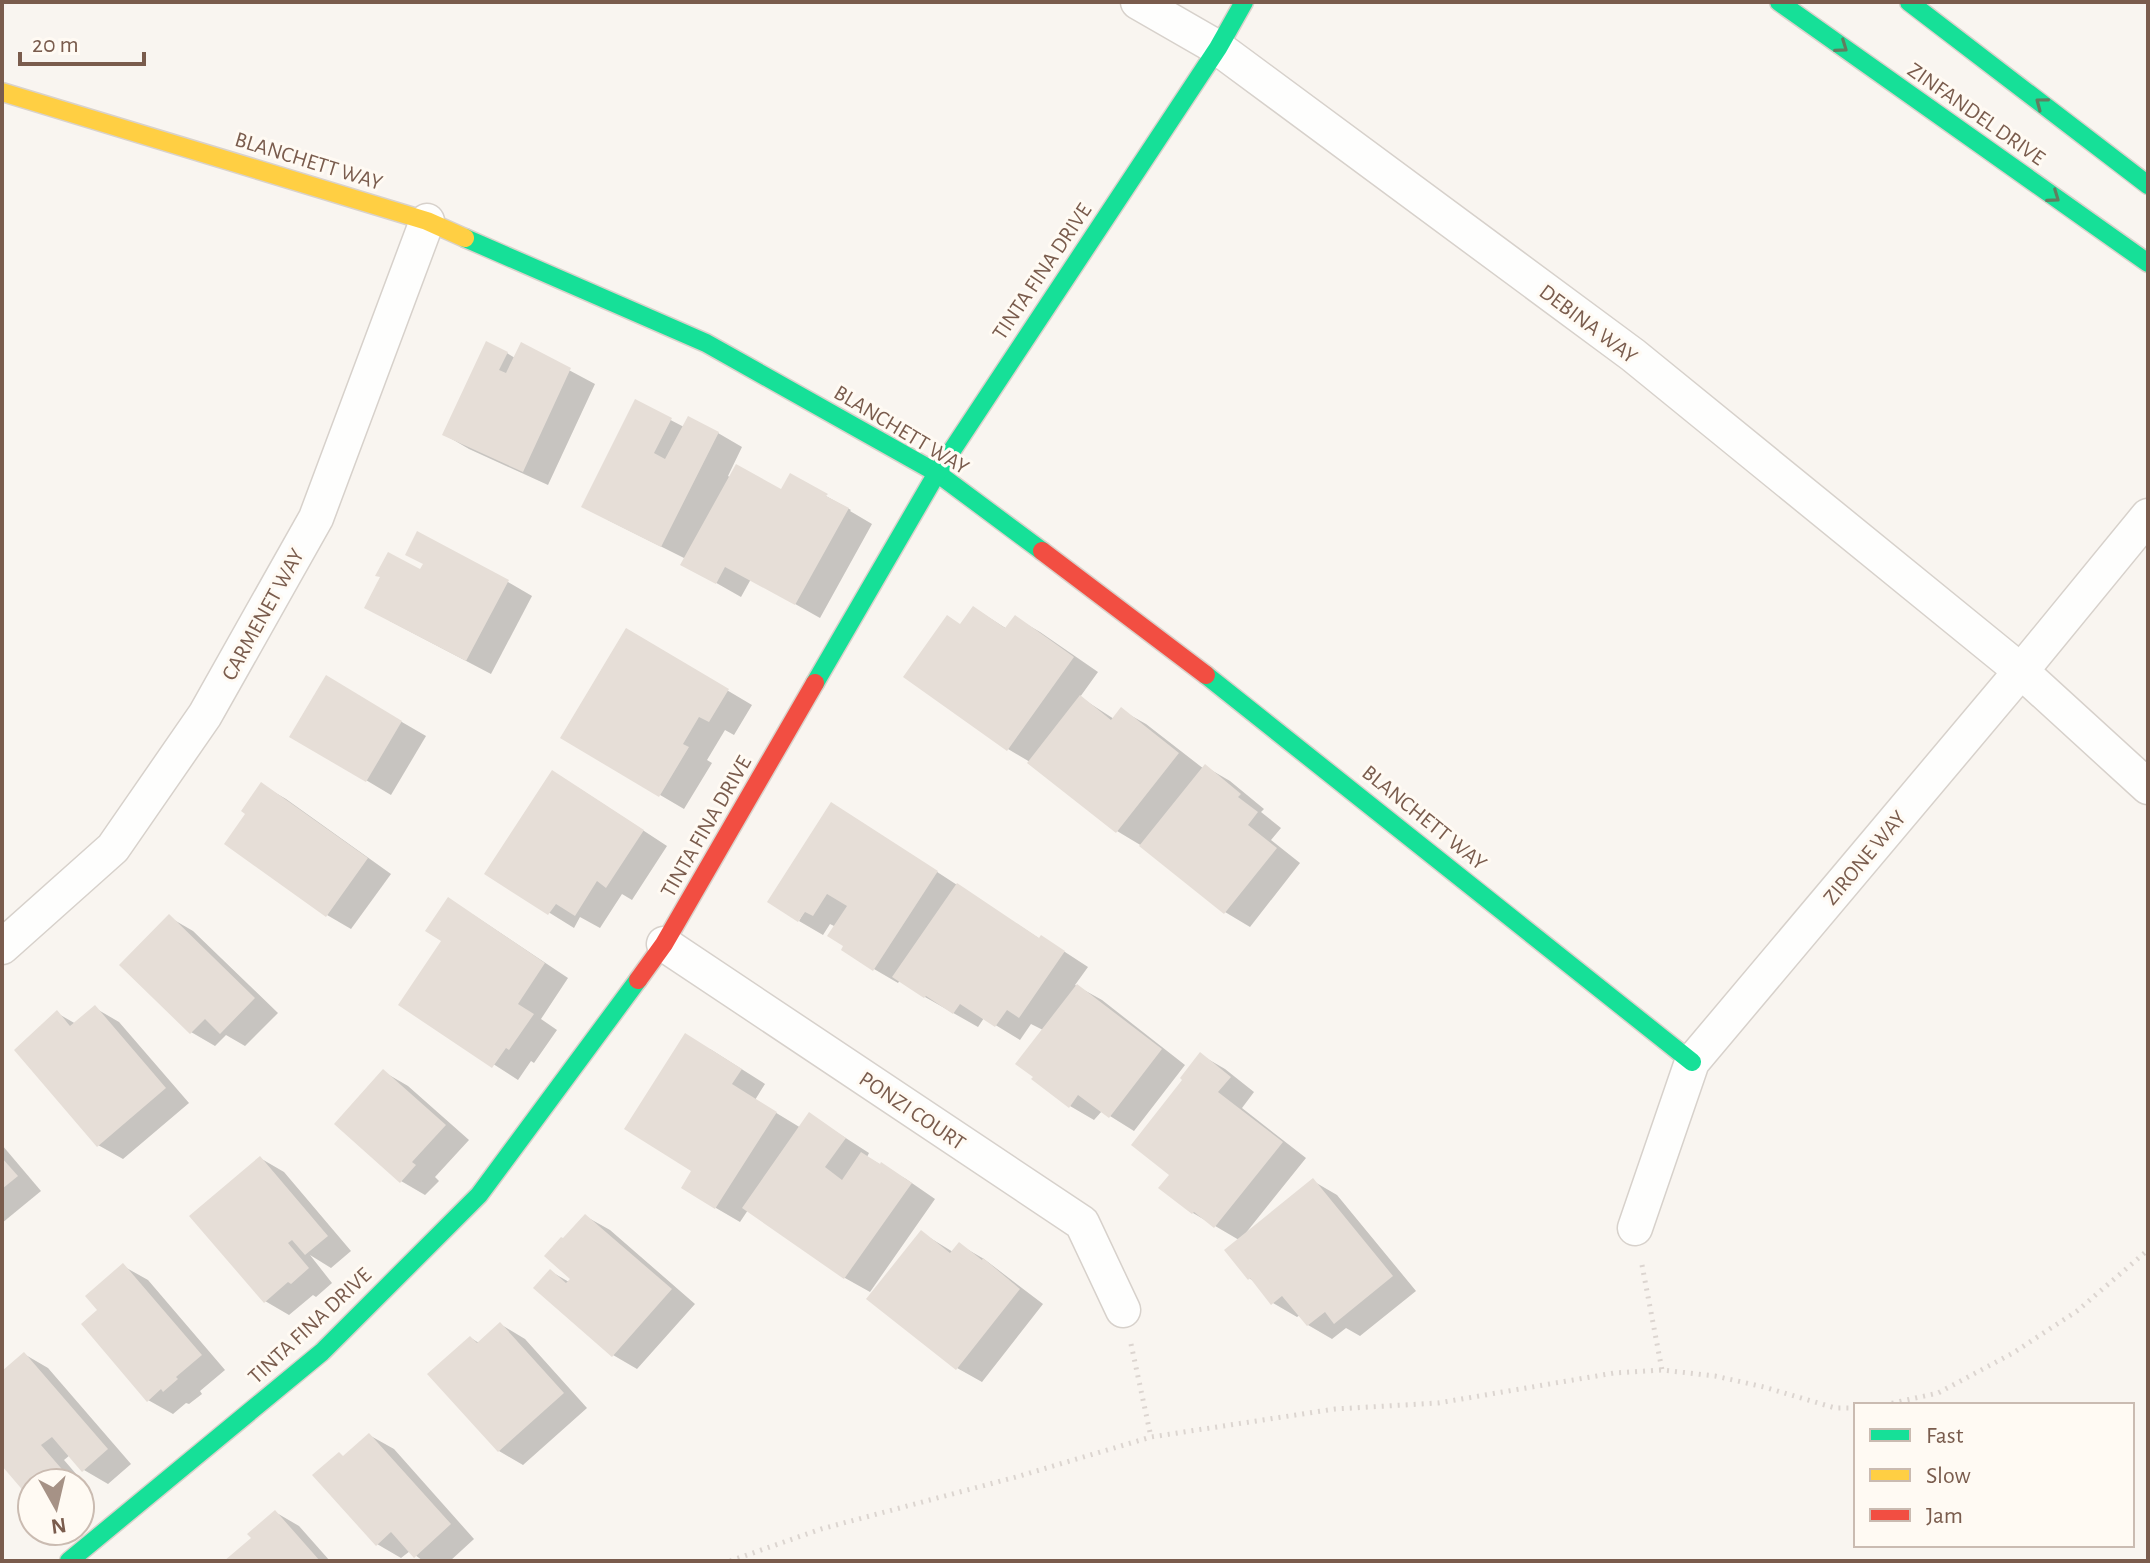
<svg xmlns="http://www.w3.org/2000/svg" width="2150" height="1563" font-family="'Alegreya Sans',sans-serif">
  <rect width="100%" height="100%" fill="#f9f5f0"/>
  <g fill="#0003">
    <path d="M522,345L595,384L548,485L469,449L445,435L507,353L515,358Z"/>
    <path d="M636,402L684,427L718,433L742,447L728,476L731,478L782,491L790,476L851,510L850,511L872,524L820,618L751,579L741,597L683,564L686,559L608,520Z"/>
    <path d="M421,571L508,582L532,596L491,674L390,621L382,577Z"/>
    <path d="M974,608L1007,629L1016,618L1040,632L1098,672L1080,697L1114,719L1121,710L1146,724L1204,769L1206,767L1230,781L1264,809L1261,812L1281,828L1271,840L1300,863L1250,927L1225,912L1142,846L1117,831L1030,762L1008,749L962,625Z"/>
    <path d="M627,631L752,705L734,735L725,730L707,760L712,763L684,809L563,738Z"/>
    <path d="M326,678L426,736L391,795L292,736Z"/>
    <path d="M262,785L286,799L391,874L351,929L327,915L248,813Z"/>
    <path d="M577,787L667,846L632,900L622,894L600,928L580,917L574,928L487,874Z"/>
    <path d="M856,819L1040,939L1065,952L1088,967L1075,985L1102,1000L1185,1065L1134,1131L1102,1111L1094,1120L1070,1106L1043,1030L1031,1024L1020,1040L984,1018L978,1027L925,997L900,980L898,983L874,969L846,945L836,927L830,924L823,935L799,921Z"/>
    <path d="M472,914L568,978L541,1019L557,1030L534,1063L531,1061L518,1080L401,1005Z"/>
    <path d="M169,917L193,931L278,1013L245,1046L226,1035L215,1046L191,1032Z"/>
    <path d="M95,1008L119,1022L189,1103L123,1159L98,1145L57,1013L76,1024Z"/>
    <path d="M710,1049L765,1084L755,1100L801,1128L810,1115L869,1153L867,1157L906,1179L935,1199L870,1292L845,1278L748,1210L740,1222L716,1208L694,1170Z"/>
    <path d="M1201,1055L1225,1069L1254,1092L1242,1108L1306,1158L1245,1234L1313,1181L1337,1195L1416,1291L1360,1336L1346,1328L1332,1339L1308,1325L1300,1315L1297,1317L1273,1303L1256,1283L1249,1278L1239,1240L1193,1213L1172,1175L1185,1080Z"/>
    <path d="M384,1072L408,1086L469,1140L435,1177L439,1181L425,1195L401,1181Z"/>
    <path d="M2,1145L41,1191L2,1223Z"/>
    <path d="M260,1158L284,1172L351,1251L331,1268L310,1255L332,1283L316,1297L313,1295L289,1315L265,1301Z"/>
    <path d="M585,1216L610,1230L695,1304L637,1369L613,1355L550,1271L569,1282L573,1279L564,1241Z"/>
    <path d="M922,1233L953,1252L960,1245L984,1259L1043,1304L982,1382L957,1368Z"/>
    <path d="M123,1266L148,1280L225,1370L200,1391L202,1394L189,1404L186,1403L173,1414L148,1400L100,1310Z"/>
    <path d="M500,1324L525,1339L587,1408L523,1465L499,1451L471,1338L479,1343Z"/>
    <path d="M24,1354L48,1368L131,1464L108,1484L84,1470L70,1455L64,1460L90,1490L80,1498V1483H32V1498L2,1463V1373Z"/>
    <path d="M369,1435L394,1449L474,1539L450,1561H423L410,1551L401,1558L377,1544L344,1457Z"/>
    <path d="M275,1512L299,1526L330,1561H227L254,1538Z"/>
  </g>
  <g fill="#e6ded7">
    <path d="M486,341L508,352L499,370L506,373L521,342L571,368L523,472L442,435Z"/>
    <path d="M635,399L672,418L654,453L665,459L688,416L719,432L661,547L581,507Z"/>
    <path d="M736,464L781,489L790,473L828,494L826,496L849,508L795,605L725,567L716,584L680,565Z"/>
    <path d="M417,531L509,580L466,661L364,608L380,577L375,576L388,552L420,569L423,564L405,555Z"/>
    <path d="M973,606L1005,628L1015,615L1074,657L1007,751L903,677L947,615L960,624Z"/>
    <path d="M626,628L729,689L709,722L699,717L683,744L689,747L659,797L560,738Z"/>
    <path d="M326,675L402,721L366,782L289,737Z"/>
    <path d="M1080,695L1111,720L1121,707L1179,753L1116,833L1027,763Z"/>
    <path d="M1205,764L1241,794L1238,797L1258,812L1248,825L1277,848L1224,914L1139,846Z"/>
    <path d="M552,770L644,830L606,888L597,881L575,916L556,904L548,915L484,874Z"/>
    <path d="M261,782L368,858L326,917L224,844L245,814L241,811Z"/>
    <path d="M831,802L938,871L873,971L841,950L843,946L827,936L847,906L827,894L813,916L805,912L798,922L767,902Z"/>
    <path d="M957,883L1039,938L1041,935L1065,951L1019,1018L1007,1010L995,1027L960,1004L953,1014L926,996L924,998L892,977Z"/>
    <path d="M448,897L545,963L518,1004L534,1014L509,1050L506,1048L492,1068L398,1005L441,941L425,931Z"/>
    <path d="M169,914L255,998L220,1034L205,1019L190,1034L119,965Z"/>
    <path d="M1077,984L1162,1049L1109,1118L1078,1095L1069,1108L1031,1079L1033,1077L1015,1064Z"/>
    <path d="M95,1005L166,1088L97,1147L14,1050L57,1010L70,1026Z"/>
    <path d="M685,1033L742,1069L732,1084L777,1112L715,1209L681,1188L691,1171L624,1129Z"/>
    <path d="M1200,1052L1231,1077L1218,1092L1283,1142L1214,1228L1194,1212L1192,1214L1158,1188L1169,1175L1131,1145L1182,1080L1180,1078Z"/>
    <path d="M383,1069L446,1125L412,1162L416,1165L400,1183L334,1124Z"/>
    <path d="M809,1112L846,1138L825,1167L842,1180L861,1152L880,1164L881,1162L912,1183L844,1279L742,1208Z"/>
    <path d="M260,1156L328,1236L305,1255L292,1240L288,1243L309,1268L291,1284L288,1282L264,1303L189,1216Z"/>
    <path d="M2,1158L18,1176L2,1189Z"/>
    <path d="M1313,1178L1393,1276L1334,1324L1325,1312L1307,1326L1282,1296L1271,1305L1250,1278L1248,1280L1224,1250Z"/>
    <path d="M585,1214L672,1289L612,1357L533,1288L550,1269L566,1283L570,1279L544,1256L561,1237L563,1238Z"/>
    <path d="M921,1230L950,1253L959,1242L982,1260L983,1258L1020,1289L956,1370L866,1299Z"/>
    <path d="M123,1263L202,1355L176,1377L178,1379L163,1392L161,1389L147,1402L81,1324L97,1310L85,1296Z"/>
    <path d="M500,1322L564,1393L498,1452L427,1374L470,1336L477,1343Z"/>
    <path d="M24,1352L108,1449L82,1472L52,1437L41,1445L67,1475L58,1483H32V1501L2,1466V1371Z"/>
    <path d="M369,1433L451,1524L414,1558L391,1532L376,1546L312,1475L339,1452L343,1456Z"/>
    <path d="M275,1510L320,1561H224L251,1538L247,1534Z"/>
  </g>
  <g fill="none" stroke-linecap="round" stroke-linejoin="round">
    <g stroke="#d7d1cb" stroke-width="37">
      <g id="street">
        <path d="M1138,2L1218,48L1633,355L2021,671L2148,787"/>
        <path d="M664,944L1082,1223L1123,1310"/>
        <path d="M2,947L113,848L205,715L316,518L427,221"/>
        <path d="M1635,1228L1692,1062L2021,671L2148,516"/>
      </g>
    </g>
    <g stroke="#d9d2cb" stroke-width="21">
      <g id="fast">
        <path d="M1779,2L2148,263"/>
        <path d="M1909,2L2148,185"/>
        <path d="M465,238L706,343L937,473L1042,551"/>
        <path d="M1206,675L1692,1062"/>
        <path d="M815,683L937,473L1218,48L1244,2"/>
        <path d="M69,1561L322,1352L479,1195L638,980"/>
      </g>
    </g>
    <g stroke="#d9d2cb" stroke-width="21">
      <path id="slow" d="M2,92L427,221L465,238"/>
    </g>
    <g stroke="#d9d2cb" stroke-width="21">
      <g id="jam">
        <path d="M1042,551L1206,675"/>
        <path d="M638,980L664,944L815,683"/>
      </g>
    </g>
    <g stroke="#dcd5d0" stroke-width="5" stroke-dasharray="2 6" stroke-linecap="butt">
      <path d="M1642,1265L1662,1370"/>
      <path d="M1131,1344L1151,1437"/>
      <path d="M1884,1405L1938,1393L2013,1353L2077,1311L2148,1250"/>
      <path d="M730,1561L821,1529L1016,1477L1151,1437L1335,1409L1438,1403L1614,1373L1662,1370L1715,1376L1764,1387L1835,1408H1856"/>
    </g>
    <use href="#street" stroke="#fefefd" stroke-width="34"/>
    <use href="#fast" stroke="#16e098" stroke-width="18"/>
    <use href="#slow" stroke="#ffcf43" stroke-width="18"/>
    <use href="#jam" stroke="#f24e42" stroke-width="18"/>
  </g>
  <defs><path id="oneway-chevron" d="M-2-3.5L2.5 0L-2 3.5" fill="none" stroke-width="1.6" stroke-linecap="round" stroke-linejoin="round" transform="scale(2)"/></defs>
  <g stroke="#617d60">
    <use href="#oneway-chevron" transform="translate(1842 47) rotate(35)"/>
    <use href="#oneway-chevron" transform="translate(2041 103) rotate(-143)"/>
    <use href="#oneway-chevron" transform="translate(2054 197) rotate(35)"/>
  </g>
  <g text-anchor="middle" stroke-width="6" stroke-linejoin="round" paint-order="stroke">
    <g font-size="22" fill="#7a5c4d" stroke="#fffaf3">
      <text transform="translate(1977 113) rotate(35)" y="8">ZINFANDEL DRIVE</text>
      <text transform="translate(309 160) rotate(17)" y="8">BLANCHETT WAY</text>
      <text transform="translate(1041 271) rotate(-56)" y="8">TINTA FINA DRIVE</text>
      <text transform="translate(1589 323) rotate(37)" y="8">DEBINA WAY</text>
      <text transform="translate(902 429) rotate(31)" y="8">BLANCHETT WAY</text>
      <text transform="translate(262 614) rotate(-61)" y="8">CARMENET WAY</text>
      <text transform="translate(1425 817) rotate(39)" y="8">BLANCHETT WAY</text>
      <text transform="translate(705 826) rotate(-60)" y="8">TINTA FINA DRIVE</text>
      <text transform="translate(1864 857) rotate(-50)" y="8">ZIRONE WAY</text>
      <text transform="translate(913 1110) rotate(34)" y="8">PONZI COURT</text>
      <text transform="translate(309 1325) rotate(-43)" y="8">TINTA FINA DRIVE</text>
    </g>
  </g>
  <rect width="2150" height="1563" fill="none" stroke="#7a5c4d" stroke-width="8"/>
  <rect x="1854" y="1403" width="280" height="144" fill="#fffaf3" stroke="#cabbb1" stroke-width="2"/>
  <rect x="1870" y="1429" width="40" height="12" fill="#16e098" stroke="#cabbb1" stroke-width="2"/>
  <text x="1926" y="1443" font-size="24" fill="#7a5c4d">Fast</text>
  <rect x="1870" y="1469" width="40" height="12" fill="#ffcf43" stroke="#cabbb1" stroke-width="2"/>
  <text x="1926" y="1483" font-size="24" fill="#7a5c4d">Slow</text>
  <rect x="1870" y="1509" width="40" height="12" fill="#f24e42" stroke="#cabbb1" stroke-width="2"/>
  <text x="1926" y="1523" font-size="24" fill="#7a5c4d">Jam</text>
  <g transform="translate(56 1507) rotate(172)"><circle r="38" fill="#fffaf3" stroke="#cabbb1" stroke-width="2"/>
  <path d="M0-6L14 30L0 20L-14 30Z" fill="#a69286"/>
  <text y="-12" font-size="22" font-weight="bold" text-anchor="middle" fill="#7a5c4d">N</text>
  </g>
  <path d="M20 52v12h124v-12" fill="none" stroke="#7a5c4d" stroke-width="4"/>
  <text x="32" y="52" font-size="24" fill="#7a5c4d" stroke="#fffaf3" stroke-width="6" paint-order="stroke">20 m</text>
</svg>
